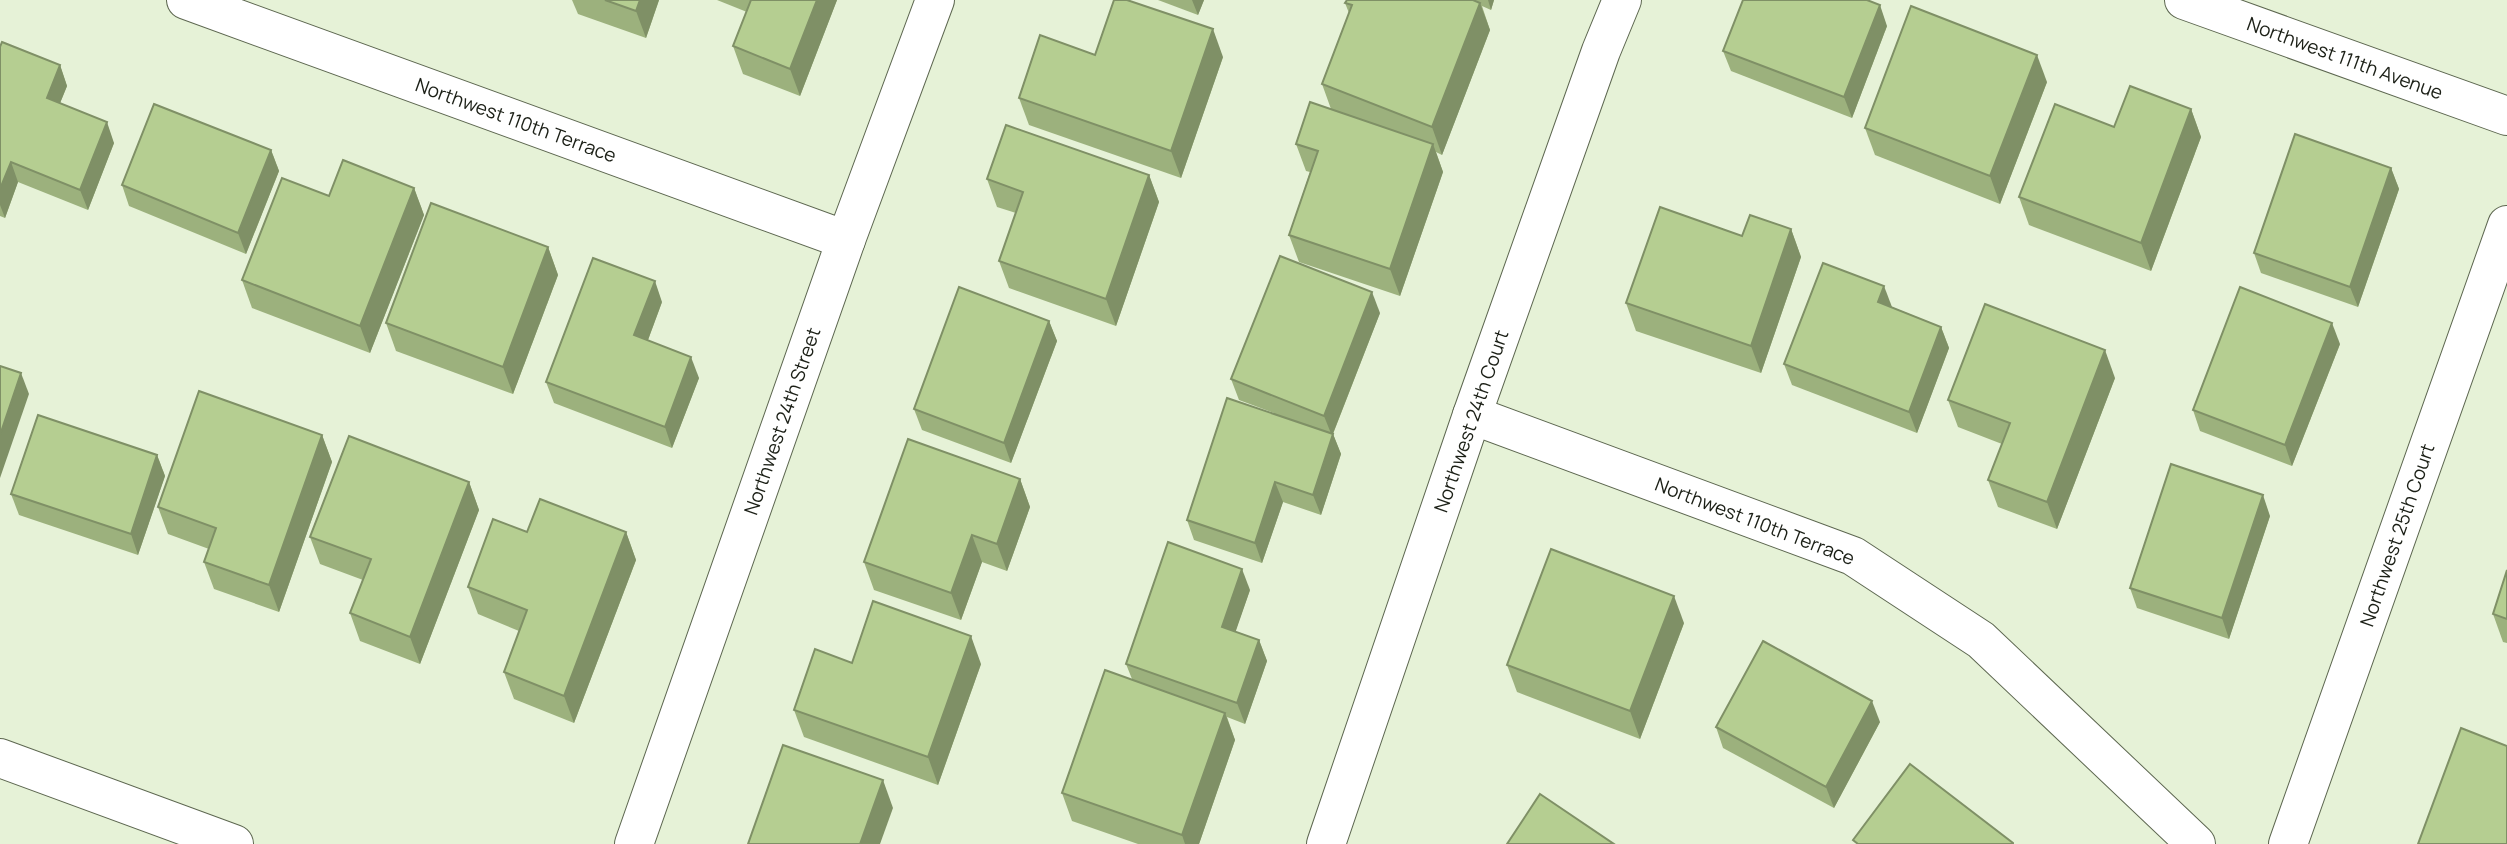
<svg xmlns="http://www.w3.org/2000/svg" width="2507" height="844" font-family="Manrope,sans-serif">
  <rect width="100%" height="100%" fill="#e6f2d7"/>
  <g fill="none" stroke-linecap="round" stroke-linejoin="round">
    <g stroke="#5d6750" stroke-width="40">
      <g id="street">
        <path d="M186,0L846,240"/>
        <path d="M2184,0L2507,116"/>
        <path d="M1472,415L1853,556L1981,640L2196,844"/>
        <path d="M0,758L234,844"/>
        <path d="M634,844L846,240L935,0"/>
        <path d="M1326,844L1472,415L1601,51L1622,0"/>
        <path d="M2288,844L2507,225"/>
      </g>
    </g>
    <use href="#street" stroke="#fff" stroke-width="38"/>
  </g>
  <g fill="#9cb17d">
    <path d="M572,0H659L646,38L578,14Z"/>
    <path d="M717,0H837L800,96L743,74L733,46L747,12Z"/>
    <path d="M1158,0H1204L1198,15Z"/>
    <path d="M1347,0H1494L1491,10L1482,6L1490,30L1442,155L1436,152L1443,172L1400,296L1299,262L1289,235L1310,172L1306,171L1296,144L1331,109L1322,84L1349,13L1345,3Z"/>
    <path d="M1887,26L1852,118L1731,71L1723,51Z"/>
    <path d="M0,47L60,65L67,86L60,103L114,143L88,210L18,182L5,218L0,216Z"/>
    <path d="M1095,55L1223,57L1181,178L1029,125L1019,98Z"/>
    <path d="M2047,82L2000,204L1875,155L1865,128Z"/>
    <path d="M2191,109L2201,137L2151,271L2029,225L2019,197L2114,127Z"/>
    <path d="M271,150L279,171L246,254L129,206L122,185Z"/>
    <path d="M2391,168L2399,189L2358,307L2261,273L2254,253Z"/>
    <path d="M1149,175L1159,202L1116,326L1009,288L999,261L1016,213L997,207L987,179Z"/>
    <path d="M414,188L424,215L370,353L252,308L242,280Z"/>
    <path d="M1791,229L1801,257L1761,373L1636,331L1626,303L1742,236Z"/>
    <path d="M548,247L558,275L513,394L396,351L386,323Z"/>
    <path d="M662,302L648,340L699,378L672,448L554,403L546,382Z"/>
    <path d="M1892,307L1941,327L1949,348L1917,433L1792,385L1784,364Z"/>
    <path d="M1380,313L1333,434L1341,454L1321,515L1283,502L1262,563L1194,540L1187,520L1274,413L1239,400L1231,379Z"/>
    <path d="M1049,321L1057,341L1011,463L922,430L914,409Z"/>
    <path d="M2340,344L2292,466L2200,431L2193,410Z"/>
    <path d="M2115,378L2057,529L1998,507L1988,480L2002,444L1958,427L1948,400Z"/>
    <path d="M322,435L332,462L279,612L214,589L204,562L209,549L168,534L158,507Z"/>
    <path d="M157,455L165,476L138,555L19,515L11,494Z"/>
    <path d="M1020,479L1030,507L1007,571L982,562L961,620L874,590L864,562Z"/>
    <path d="M469,482L479,510L420,664L360,641L350,613L363,580L320,564L310,537Z"/>
    <path d="M2270,516L2229,639L2137,608L2130,588Z"/>
    <path d="M527,532H626L636,560L574,723L514,699L504,672L519,631L478,614L468,587Z"/>
    <path d="M2507,570V643L2503,642L2493,614Z"/>
    <path d="M1250,590L1235,632L1259,640L1267,661L1245,724L1227,717L1235,740L1199,844H1138L1072,821L1062,793L1132,679L1126,664Z"/>
    <path d="M1684,623L1640,739L1517,692L1507,665Z"/>
    <path d="M852,663L981,664L938,785L804,737L794,710Z"/>
    <path d="M1880,722L1834,808L1723,748L1716,727Z"/>
  </g>
  <g fill="#7f9066">
    <path d="M640,0H659L646,38L636,11Z"/>
    <path d="M817,0H837L800,96L790,69Z"/>
    <path d="M1192,0H1204L1198,15Z"/>
    <path d="M1488,0H1494L1491,10Z"/>
    <path d="M1480,3L1490,30L1442,155L1432,127Z"/>
    <path d="M1880,5L1887,26L1852,118L1844,97Z"/>
    <path d="M1213,29L1223,57L1181,178L1171,151Z"/>
    <path d="M2037,55L2047,82L2000,204L1990,176Z"/>
    <path d="M60,65L67,86L54,118L47,98Z"/>
    <path d="M2191,109L2201,137L2151,271L2141,243Z"/>
    <path d="M107,122L114,143L88,210L80,190Z"/>
    <path d="M1433,144L1443,172L1400,296L1390,269Z"/>
    <path d="M271,150L279,171L246,254L238,233Z"/>
    <path d="M11,162L18,182L5,218L0,205V189Z"/>
    <path d="M2391,168L2399,189L2358,307L2350,287Z"/>
    <path d="M1149,175L1159,202L1116,326L1106,299Z"/>
    <path d="M414,188L424,215L370,353L360,326Z"/>
    <path d="M1791,229L1801,257L1761,373L1751,346Z"/>
    <path d="M548,247L558,275L513,394L503,367Z"/>
    <path d="M655,281L662,302L642,356L634,335Z"/>
    <path d="M1884,286L1892,307L1886,323L1878,302Z"/>
    <path d="M1372,292L1380,313L1332,436L1324,416Z"/>
    <path d="M1049,321L1057,341L1011,463L1004,443Z"/>
    <path d="M2332,323L2340,344L2292,466L2285,445Z"/>
    <path d="M1941,327L1949,348L1917,433L1909,412Z"/>
    <path d="M2105,350L2115,378L2057,529L2047,502Z"/>
    <path d="M691,357L699,378L672,448L665,427Z"/>
    <path d="M21,373L29,394L0,478V435Z"/>
    <path d="M1333,434L1341,454L1321,515L1313,495Z"/>
    <path d="M322,435L332,462L279,612L269,585Z"/>
    <path d="M157,455L165,476L138,555L131,534Z"/>
    <path d="M1020,479L1030,507L1007,571L997,544Z"/>
    <path d="M469,482L479,510L420,664L410,637Z"/>
    <path d="M1275,482L1283,502L1262,563L1255,543Z"/>
    <path d="M2263,495L2270,516L2229,639L2222,618Z"/>
    <path d="M626,532L636,560L574,723L564,696Z"/>
    <path d="M972,535L982,562L961,620L951,593Z"/>
    <path d="M1242,569L1250,590L1230,648L1222,627Z"/>
    <path d="M1674,596L1684,623L1640,739L1630,711Z"/>
    <path d="M971,636L981,664L938,785L928,757Z"/>
    <path d="M1259,640L1267,661L1245,724L1237,703Z"/>
    <path d="M1872,701L1880,722L1834,808L1826,787Z"/>
    <path d="M1225,713L1235,740L1199,844H1185L1182,835Z"/>
    <path d="M883,780L893,808L880,844H860Z"/>
  </g>
  <g fill="#b5ce91" stroke="#7f9066" stroke-width="2">
    <path d="M605,0H640L636,11Z"/>
    <path d="M751,0H817L790,69L733,46Z"/>
    <path d="M1114,0H1127L1213,29L1171,151L1019,98L1040,35L1095,55Z"/>
    <path d="M1347,0H1473L1480,3L1432,127L1322,84L1352,5L1345,3Z"/>
    <path d="M1743,0H1867L1880,5L1844,97L1723,51Z"/>
    <path d="M1911,6L2037,55L1990,176L1865,128Z"/>
    <path d="M2,42L60,65L47,98L107,122L80,190L11,162L0,189V47Z"/>
    <path d="M2130,86L2191,109L2141,243L2019,197L2055,104L2114,127Z"/>
    <path d="M1310,102L1433,144L1390,269L1289,235L1318,151L1296,144Z"/>
    <path d="M154,104L271,150L238,233L122,185Z"/>
    <path d="M1006,125L1149,175L1106,299L999,261L1023,192L987,179Z"/>
    <path d="M2295,134L2391,168L2350,287L2254,253Z"/>
    <path d="M343,160L414,188L360,326L242,280L282,178L329,196Z"/>
    <path d="M431,203L548,247L503,367L386,323Z"/>
    <path d="M1660,207L1742,236L1750,215L1791,229L1751,346L1626,303Z"/>
    <path d="M1280,256L1372,292L1324,416L1231,379Z"/>
    <path d="M593,258L655,281L634,335L691,357L665,427L546,382Z"/>
    <path d="M1823,263L1884,286L1878,302L1941,327L1909,412L1784,364Z"/>
    <path d="M959,287L1049,321L1004,443L914,409Z"/>
    <path d="M2240,287L2332,323L2285,445L2193,410Z"/>
    <path d="M1985,304L2105,350L2047,502L1988,480L2010,423L1948,400Z"/>
    <path d="M0,366L21,373L0,435Z"/>
    <path d="M199,391L322,435L269,585L204,562L216,528L158,507Z"/>
    <path d="M1227,398L1333,434L1313,495L1275,482L1255,543L1187,520Z"/>
    <path d="M38,415L157,455L131,534L11,494Z"/>
    <path d="M349,436L469,482L410,637L350,613L371,559L310,537Z"/>
    <path d="M908,439L1020,479L997,544L972,535L951,593L864,562Z"/>
    <path d="M2171,464L2263,495L2222,618L2130,588Z"/>
    <path d="M540,499L626,532L564,696L504,672L527,610L468,587L493,519L527,532Z"/>
    <path d="M1168,542L1242,569L1222,627L1259,640L1237,703L1126,664Z"/>
    <path d="M1551,549L1674,596L1630,711L1507,665Z"/>
    <path d="M2507,570V619L2493,614Z"/>
    <path d="M873,601L971,636L928,757L794,710L815,649L852,663Z"/>
    <path d="M1763,641L1872,701L1826,787L1716,727Z"/>
    <path d="M1105,670L1225,713L1182,835L1062,793Z"/>
    <path d="M2461,728L2507,746V844H2418Z"/>
    <path d="M783,745L883,780L860,844H748Z"/>
    <path d="M1910,764L2013,843V844H1858L1853,840Z"/>
    <path d="M1540,794L1614,844H1507Z"/>
  </g>
  <g text-anchor="middle" stroke-width="7" stroke-linejoin="round" paint-order="stroke">
    <g font-size="19" fill="#1b1f16" stroke="#fff">
      <text transform="translate(2345 58) rotate(20)" y="7">Northwest 111th Avenue</text>
      <text transform="translate(516 120) rotate(20)" y="7">Northwest 110th Terrace</text>
      <text transform="translate(782 421) rotate(-71)" y="7">Northwest 24th Street</text>
      <text transform="translate(1471 421) rotate(-71)" y="7">Northwest 24th Court</text>
      <text transform="translate(1755 521) rotate(21)" y="7">Northwest 110th Terrace</text>
      <text transform="translate(2397 535) rotate(-71)" y="7">Northwest 25th Court</text>
    </g>
  </g>
</svg>
